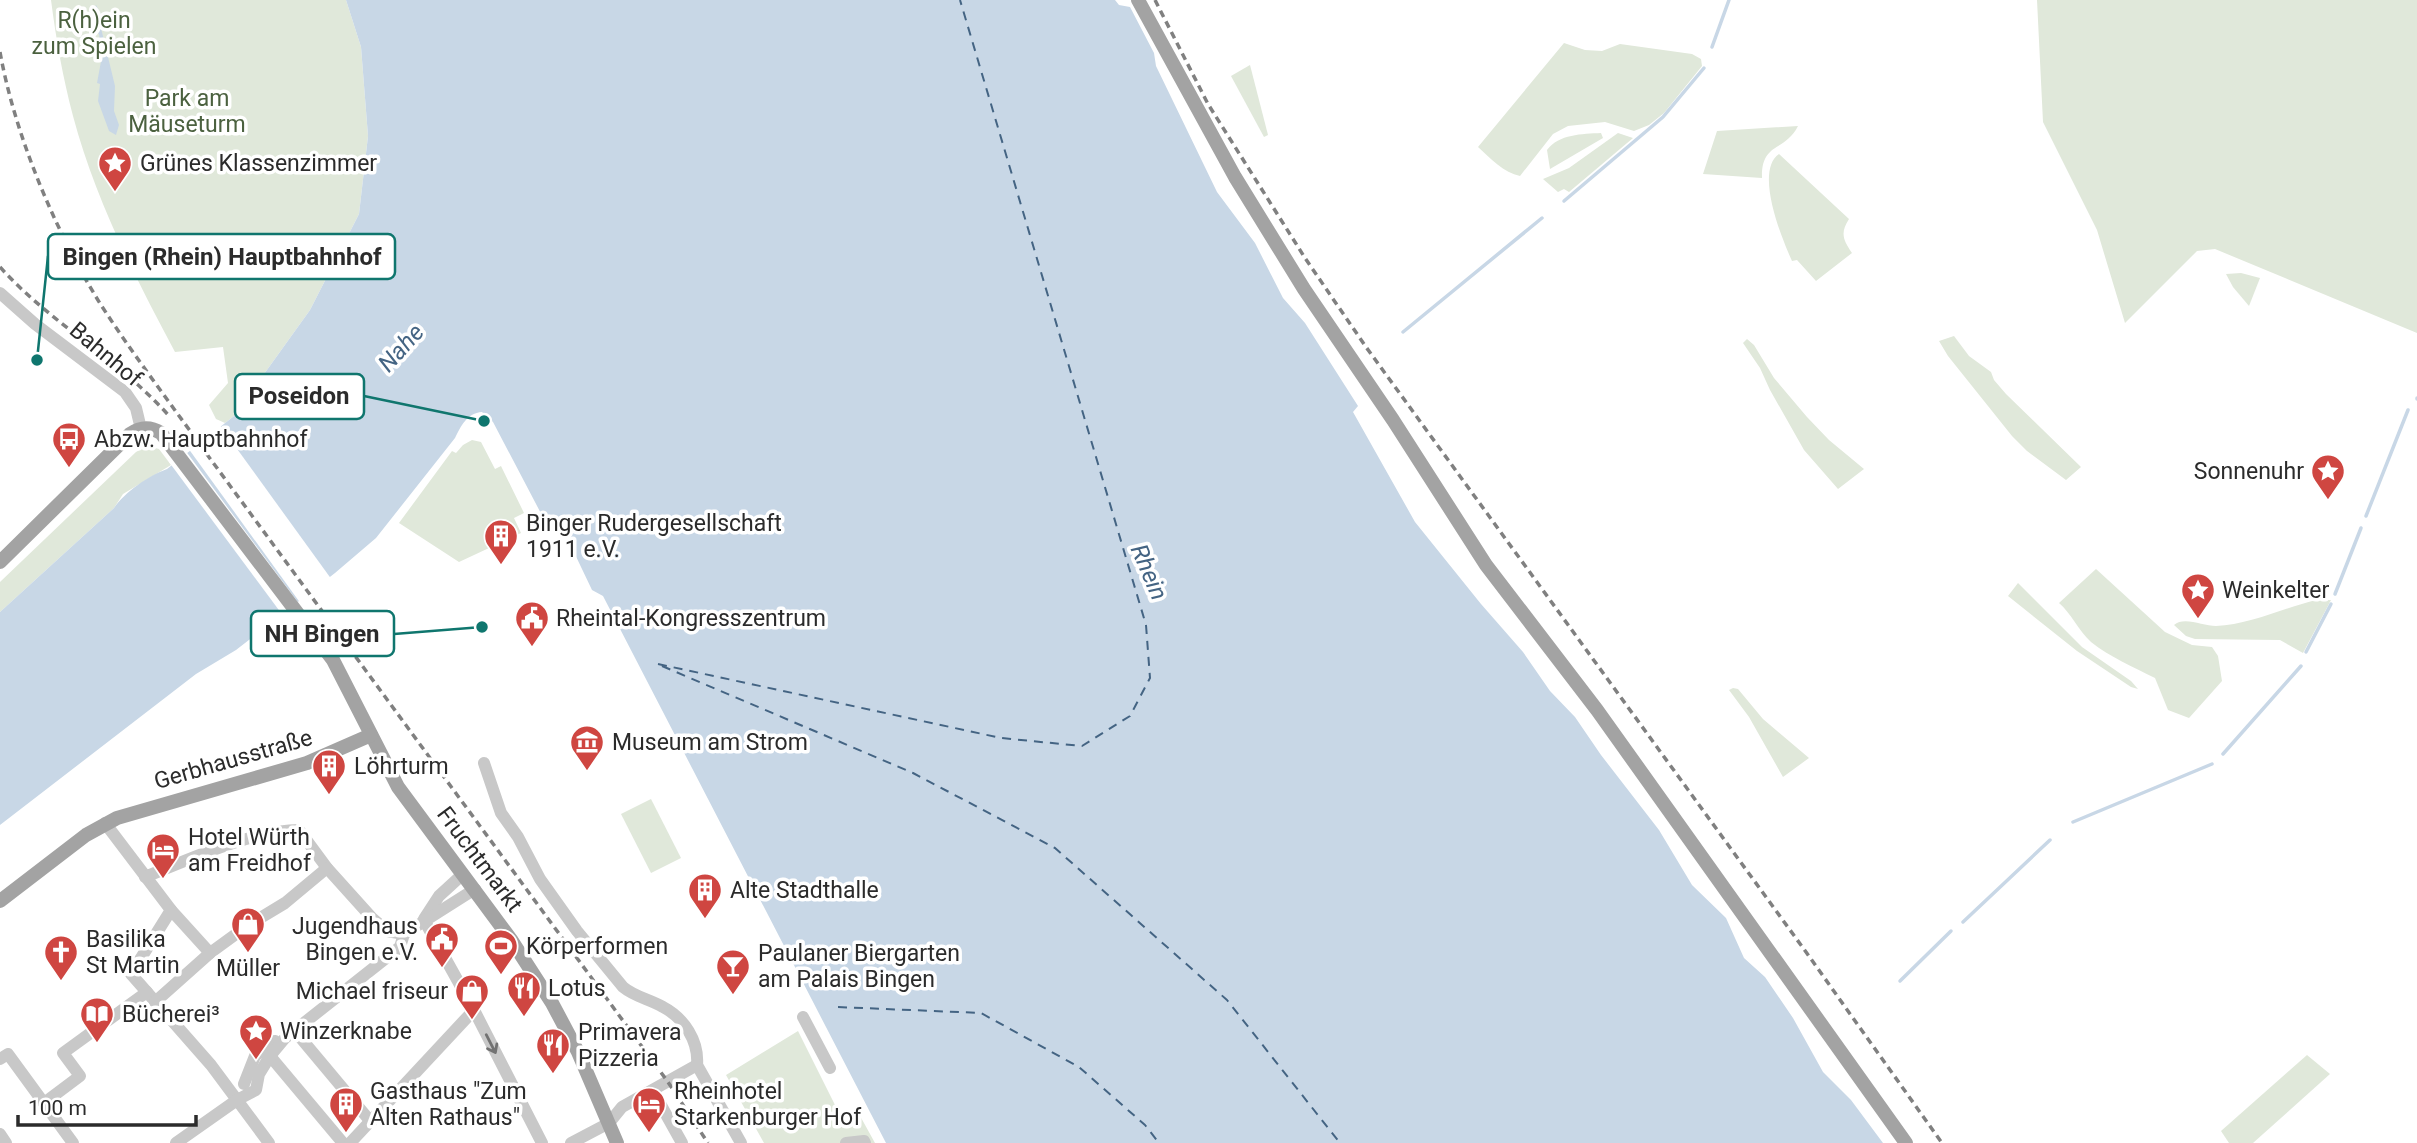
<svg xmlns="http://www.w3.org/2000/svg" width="2417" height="1143" font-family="Roboto,sans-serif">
  <rect width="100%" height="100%" fill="#fff"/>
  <g fill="#e0e8da">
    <path d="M51,0H346L361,47L368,136L359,214L310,310L234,416L225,423L216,419L209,405L228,383L223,347L175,352C135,277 95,199 73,116C63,78 56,39 51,0Z"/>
    <path d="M2037,0H2417V333L2215,249L2197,251L2125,323L2097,230L2043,122Z"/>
    <path d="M1564,43L1585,50L1602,51L1620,44L1692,54L1701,59L1702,66L1664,113L1649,125L1634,131L1605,122L1568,126L1553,134L1520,176C1504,173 1490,158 1478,147Z"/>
    <path d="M1250,65L1268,135L1264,137L1231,76Z"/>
    <path d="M1798,126C1785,152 1761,142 1762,178L1703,174L1717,131Z"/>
    <path d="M1601,133L1603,138L1550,169L1547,150C1559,134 1582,134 1601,133Z"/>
    <path d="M1618,133L1633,138L1569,192L1564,189L1558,192L1543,179L1569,168Z"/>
    <path d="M1779,154L1849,219C1840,233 1843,240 1852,253L1816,281L1797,260L1792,261C1782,239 1754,171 1779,154Z"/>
    <path d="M2241,273L2260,278L2249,306L2233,287L2226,274Z"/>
    <path d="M1954,336L1969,356L1991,372L1994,380L2006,394L2081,467L2066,480L2027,451L2012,436L1948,356L1939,341Z"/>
    <path d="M1747,339L1754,345L1774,378L1807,417L1829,440L1864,469L1838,489L1804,450L1770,390L1760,368L1743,343Z"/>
    <path d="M472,440L481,442L495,469L501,466L524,513L514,518L521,533L459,562L399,523L452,451L456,453L463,445Z"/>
    <path d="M147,446L159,449L171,465L123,494L114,508L0,612V582L136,452Z"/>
    <path d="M2096,569L2165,632L2192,645L2212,647L2218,656L2222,681L2189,718L2168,710L2155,678C2133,667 2110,657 2091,642C2078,630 2071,613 2059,603Z"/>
    <path d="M2018,583L2082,647L2131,681L2138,689L2131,687L2077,651L2008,596Z"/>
    <path d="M2316,600H2331L2303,653L2280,640L2195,639L2186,636L2174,625C2184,616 2203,626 2216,626C2249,625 2283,608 2316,600Z"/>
    <path d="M1733,688L1738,689L1763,719L1809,758L1783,777L1749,717L1729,690Z"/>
    <path d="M651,799L681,858L651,873L621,814Z"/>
    <path d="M798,1031L843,1121L859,1114L875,1143H764L726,1075Z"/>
    <path d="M2307,1055L2330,1074L2253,1143H2229L2221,1131Z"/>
  </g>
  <g fill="#c8d7e6">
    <path d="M346,0H1115L1119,5L1130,7L1154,53L1156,66L1217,192L1255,243L1283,298L1305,323L1358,406L1353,412L1415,522L1481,604L1523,652L1550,691L1575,717L1601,755L1659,830L1692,885L1726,918L1744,958L1765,977L1793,1018L1823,1072L1851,1100L1883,1143H886L603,596L592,590L561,525L546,523L493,422L482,412C467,413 461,426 455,438L376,538L335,573L236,650L196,674L0,825V612L114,508C125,492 148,476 167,469L234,416L310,310L359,214L368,136L361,47Z"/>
    <path d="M96,5L104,20L101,28L115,86L114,111L119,125L116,135L109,131L98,101L100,84L97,83L102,56L99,34L86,24Z"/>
  </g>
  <g fill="#fff">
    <path d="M219,424L332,580L301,604L188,448Z"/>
    <path d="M185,450L300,605L284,617L169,462Z"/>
  </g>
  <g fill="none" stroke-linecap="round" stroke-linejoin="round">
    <g stroke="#c8d7e6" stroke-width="3.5">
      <path d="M1712,47L1729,0"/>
      <path d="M1564,201L1663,117L1704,68"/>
      <path d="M1403,332L1542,218"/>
      <path d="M2417,399V398"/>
      <path d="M2366,516L2408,410"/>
      <path d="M2335,594L2361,528"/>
      <path d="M2306,652L2331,604"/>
      <path d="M2223,754L2301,666"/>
      <path d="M2073,822L2212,764"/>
      <path d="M1963,922L2050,840"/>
      <path d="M1900,981L1951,931"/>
    </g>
    <g stroke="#446483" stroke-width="2" stroke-dasharray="9 7" stroke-linecap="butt">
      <path d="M658,664L1001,738L1082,746L1130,716L1150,678L1146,625L960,0"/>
      <path d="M662,666L913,773L1055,848L1227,1000L1340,1143"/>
      <path d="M838,1007L981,1013L1079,1067L1145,1125L1159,1143"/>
    </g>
    <g stroke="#c8c8c8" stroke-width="12">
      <path d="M0,293L35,324L125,392L136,408L141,429"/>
      <path d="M484,763L501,813L518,837L540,879L577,931L623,987C635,997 649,999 663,1007C684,1018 699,1041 697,1065"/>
      <path d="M105,823L171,910L131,974L211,1065L269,1143"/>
      <path d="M145,877C190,859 250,831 299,830L327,868L372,918L387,931L404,934"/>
      <path d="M171,910L210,953"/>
      <path d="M424,919L439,896L463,874"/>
      <path d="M424,920L474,1010L542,1143"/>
      <path d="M155,1002L210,953L247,926L285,903L327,868"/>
      <path d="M803,1017L830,1068"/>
      <path d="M294,1030L371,1122"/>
      <path d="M270,1056L343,1143"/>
      <path d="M0,1059L8,1054L73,1143"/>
      <path d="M697,1065L741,1143"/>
      <path d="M244,1084L255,1056L275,1041"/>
      <path d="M653,1091L682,1143"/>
      <path d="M44,1103L80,1076L63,1053L147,992"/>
      <path d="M0,1134L6,1143"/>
      <path d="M176,1143L237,1100L256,1090L259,1074L270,1056L285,1038L400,947L404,934L475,889"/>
      <path d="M350,1143L474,1010"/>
      <path d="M571,1143L609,1123L622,1107L697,1065"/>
      <path d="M846,1143L864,1141L865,1143"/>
    </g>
    <g stroke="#a3a3a3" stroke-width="14">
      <path d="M1138,0L1235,177L1304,289L1393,420L1486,565L1597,710L1906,1143"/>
      <path d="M0,562L130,434C140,427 150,426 161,433L333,660L398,787L512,941L552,1003L578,1052L617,1143"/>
      <path d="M0,901L86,835L117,818L307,763L371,735"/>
    </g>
    <g stroke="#808080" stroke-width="3.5" stroke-dasharray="7 5" stroke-linecap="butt">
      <path d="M1155,0L1208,104L1305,258L1366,347L1806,952L1942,1143"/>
      <path d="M0,52C15,136 56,233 101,305C134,356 171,404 206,453L668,1082L708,1143"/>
      <path d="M0,267C51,324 120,360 170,417"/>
    </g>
  </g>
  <defs><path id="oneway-shaft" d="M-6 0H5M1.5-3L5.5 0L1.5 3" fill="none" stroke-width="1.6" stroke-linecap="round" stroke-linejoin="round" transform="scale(1.75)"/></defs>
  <use stroke="#727272" href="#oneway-shaft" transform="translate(491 1044) rotate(63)"/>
  <defs>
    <g id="sight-pin" transform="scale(1.75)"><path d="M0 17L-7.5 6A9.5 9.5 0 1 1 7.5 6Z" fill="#cf4641" stroke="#fff"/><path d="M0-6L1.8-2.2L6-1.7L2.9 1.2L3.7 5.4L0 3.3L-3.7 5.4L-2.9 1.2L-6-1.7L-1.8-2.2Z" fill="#fff"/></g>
    <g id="bus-pin" transform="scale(1.75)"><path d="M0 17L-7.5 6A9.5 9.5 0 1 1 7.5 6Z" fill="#cf4641" stroke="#fff"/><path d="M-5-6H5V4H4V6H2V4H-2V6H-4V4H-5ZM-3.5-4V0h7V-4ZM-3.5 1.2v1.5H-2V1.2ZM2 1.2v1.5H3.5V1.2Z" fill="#fff"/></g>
    <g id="building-pin" transform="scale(1.75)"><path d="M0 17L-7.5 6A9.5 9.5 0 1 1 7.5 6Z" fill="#cf4641" stroke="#fff"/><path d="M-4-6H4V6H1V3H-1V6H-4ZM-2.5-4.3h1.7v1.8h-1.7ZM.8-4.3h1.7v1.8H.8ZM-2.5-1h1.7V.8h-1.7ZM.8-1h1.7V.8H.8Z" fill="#fff"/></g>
    <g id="civic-pin" transform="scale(1.75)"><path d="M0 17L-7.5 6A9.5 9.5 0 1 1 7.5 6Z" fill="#cf4641" stroke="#fff"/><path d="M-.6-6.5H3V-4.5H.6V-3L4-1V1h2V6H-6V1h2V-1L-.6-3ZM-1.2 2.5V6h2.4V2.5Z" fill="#fff"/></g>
    <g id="museum-pin" transform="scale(1.75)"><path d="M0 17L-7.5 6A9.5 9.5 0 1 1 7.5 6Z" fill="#cf4641" stroke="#fff"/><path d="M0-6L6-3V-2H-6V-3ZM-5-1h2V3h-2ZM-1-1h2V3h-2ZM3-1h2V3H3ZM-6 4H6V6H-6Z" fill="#fff"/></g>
    <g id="hotel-pin" transform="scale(1.75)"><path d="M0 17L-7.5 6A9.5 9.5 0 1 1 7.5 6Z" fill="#cf4641" stroke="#fff"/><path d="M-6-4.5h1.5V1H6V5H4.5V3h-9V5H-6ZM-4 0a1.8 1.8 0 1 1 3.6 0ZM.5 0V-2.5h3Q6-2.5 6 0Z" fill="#fff"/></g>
    <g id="shop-pin" transform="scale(1.75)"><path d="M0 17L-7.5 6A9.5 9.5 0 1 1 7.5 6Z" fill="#cf4641" stroke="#fff"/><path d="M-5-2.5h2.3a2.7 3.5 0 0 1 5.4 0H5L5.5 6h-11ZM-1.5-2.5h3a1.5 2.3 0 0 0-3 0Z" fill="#fff"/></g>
    <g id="stadium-pin" transform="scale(1.75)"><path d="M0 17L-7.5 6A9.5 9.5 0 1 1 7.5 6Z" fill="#cf4641" stroke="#fff"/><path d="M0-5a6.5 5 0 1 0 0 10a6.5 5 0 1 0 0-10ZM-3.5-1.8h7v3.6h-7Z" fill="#fff"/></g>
    <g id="church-pin" transform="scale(1.75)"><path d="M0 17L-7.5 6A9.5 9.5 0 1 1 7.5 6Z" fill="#cf4641" stroke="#fff"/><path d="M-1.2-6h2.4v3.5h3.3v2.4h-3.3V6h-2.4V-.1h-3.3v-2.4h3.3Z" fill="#fff"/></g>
    <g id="bar-pin" transform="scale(1.75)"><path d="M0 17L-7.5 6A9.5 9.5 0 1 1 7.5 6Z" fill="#cf4641" stroke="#fff"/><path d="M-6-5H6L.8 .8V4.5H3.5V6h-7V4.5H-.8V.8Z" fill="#fff"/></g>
    <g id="restaurant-pin" transform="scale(1.75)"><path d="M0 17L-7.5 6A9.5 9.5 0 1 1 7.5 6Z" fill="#cf4641" stroke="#fff"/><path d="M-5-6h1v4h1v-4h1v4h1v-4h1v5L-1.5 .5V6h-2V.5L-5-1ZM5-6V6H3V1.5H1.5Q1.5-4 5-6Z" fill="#fff"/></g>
    <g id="library-pin" transform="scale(1.75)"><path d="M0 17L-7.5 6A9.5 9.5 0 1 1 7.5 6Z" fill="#cf4641" stroke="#fff"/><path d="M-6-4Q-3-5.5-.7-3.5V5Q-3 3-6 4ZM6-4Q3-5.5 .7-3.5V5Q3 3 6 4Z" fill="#fff"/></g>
  </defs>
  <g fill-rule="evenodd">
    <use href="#sight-pin" x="115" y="163"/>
    <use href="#bus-pin" x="69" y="439"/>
    <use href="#sight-pin" x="2328" y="471"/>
    <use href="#building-pin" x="501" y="536"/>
    <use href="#sight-pin" x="2198" y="590"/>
    <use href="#civic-pin" x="532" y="618"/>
    <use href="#museum-pin" x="587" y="742"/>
    <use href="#building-pin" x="329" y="766"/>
    <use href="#hotel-pin" x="163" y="850"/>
    <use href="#building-pin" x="705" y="890"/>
    <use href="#shop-pin" x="248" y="924"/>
    <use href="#civic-pin" x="442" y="939"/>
    <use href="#stadium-pin" x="501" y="946"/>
    <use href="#church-pin" x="61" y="952"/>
    <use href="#bar-pin" x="733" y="966"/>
    <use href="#restaurant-pin" x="524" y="988"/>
    <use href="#shop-pin" x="472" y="991"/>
    <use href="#library-pin" x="97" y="1014"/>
    <use href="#sight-pin" x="256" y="1031"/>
    <use href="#restaurant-pin" x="553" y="1045"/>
    <use href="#building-pin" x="346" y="1104"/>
    <use href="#hotel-pin" x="649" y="1104"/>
  </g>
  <g text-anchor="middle" stroke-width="7" stroke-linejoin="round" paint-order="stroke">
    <g font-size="23" fill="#4b613f" stroke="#fff">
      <text x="94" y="28">R(h)ein<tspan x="94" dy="26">zum Spielen</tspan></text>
      <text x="187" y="106">Park am<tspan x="187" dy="26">Mäuseturm</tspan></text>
    </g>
    <g font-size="23" fill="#2b2b2b" stroke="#fff" text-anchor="start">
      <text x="140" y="171">Grünes Klassenzimmer</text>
      <text x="94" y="447">Abzw. Hauptbahnhof</text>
      <text x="2304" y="479" text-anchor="end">Sonnenuhr</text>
      <text x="526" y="531">Binger Rudergesellschaft<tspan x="526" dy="26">1911 e.V.</tspan></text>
      <text x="2222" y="598">Weinkelter</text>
      <text x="556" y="626">Rheintal-Kongresszentrum</text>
      <text x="612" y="750">Museum am Strom</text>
      <text x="354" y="774">Löhrturm</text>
      <text x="188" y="845">Hotel Würth<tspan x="188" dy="26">am Freidhof</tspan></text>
      <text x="730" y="898">Alte Stadthalle</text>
      <text x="418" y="934" text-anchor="end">Jugendhaus<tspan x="418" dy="26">Bingen e.V.</tspan></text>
      <text x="86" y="947">Basilika<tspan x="86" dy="26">St Martin</tspan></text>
      <text x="526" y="954">Körperformen</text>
      <text x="758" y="961">Paulaner Biergarten<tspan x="758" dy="26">am Palais Bingen</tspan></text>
      <text x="248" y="976" text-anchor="middle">Müller</text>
      <text x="548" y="996">Lotus</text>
      <text x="448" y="999" text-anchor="end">Michael friseur</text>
      <text x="122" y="1022">Bücherei³</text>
      <text x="280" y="1039">Winzerknabe</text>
      <text x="578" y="1040">Primavera<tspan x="578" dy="26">Pizzeria</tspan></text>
      <text x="370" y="1099">Gasthaus "Zum<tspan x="370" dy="26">Alten Rathaus"</tspan></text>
      <text x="674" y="1099">Rheinhotel<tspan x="674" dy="26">Starkenburger Hof</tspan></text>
    </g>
    <g font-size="23" fill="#2b2b2b" stroke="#fff">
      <text transform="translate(106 354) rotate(40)" y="8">Bahnhof</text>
      <text transform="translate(233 759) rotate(-16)" y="8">Gerbhausstraße</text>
      <text transform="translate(480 859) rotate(53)" y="8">Fruchtmarkt</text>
    </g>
    <g font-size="24" font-style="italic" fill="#446483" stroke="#fff">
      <text transform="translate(401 348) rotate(-48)" y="8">Nahe</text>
      <text transform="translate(1149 572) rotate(67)" y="8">Rhein</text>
    </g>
  </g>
  <path fill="none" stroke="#0f766e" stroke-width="2.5" d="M37 360L48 256M484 421L364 396M482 627L394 634"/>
  <g fill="#0f766e" stroke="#fff" stroke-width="2.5">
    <circle cx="37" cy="360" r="7"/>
    <circle cx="484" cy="421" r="7"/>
    <circle cx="482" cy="627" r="7"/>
  </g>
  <g fill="#fff" stroke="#0f766e" stroke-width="2.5">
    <rect x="48" y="234" width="347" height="45" rx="7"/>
    <rect x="235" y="374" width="129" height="45" rx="7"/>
    <rect x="251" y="611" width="143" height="45" rx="7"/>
  </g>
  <g font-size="24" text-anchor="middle" font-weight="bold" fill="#2b2b2b">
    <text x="222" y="265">Bingen (Rhein) Hauptbahnhof</text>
    <text x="299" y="404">Poseidon</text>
    <text x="322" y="642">NH Bingen</text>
  </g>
  <path d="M18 1115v10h178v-10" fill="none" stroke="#2b2b2b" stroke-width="3.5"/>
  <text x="28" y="1115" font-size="21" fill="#2b2b2b" stroke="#ffffff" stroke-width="5" paint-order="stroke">100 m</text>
</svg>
